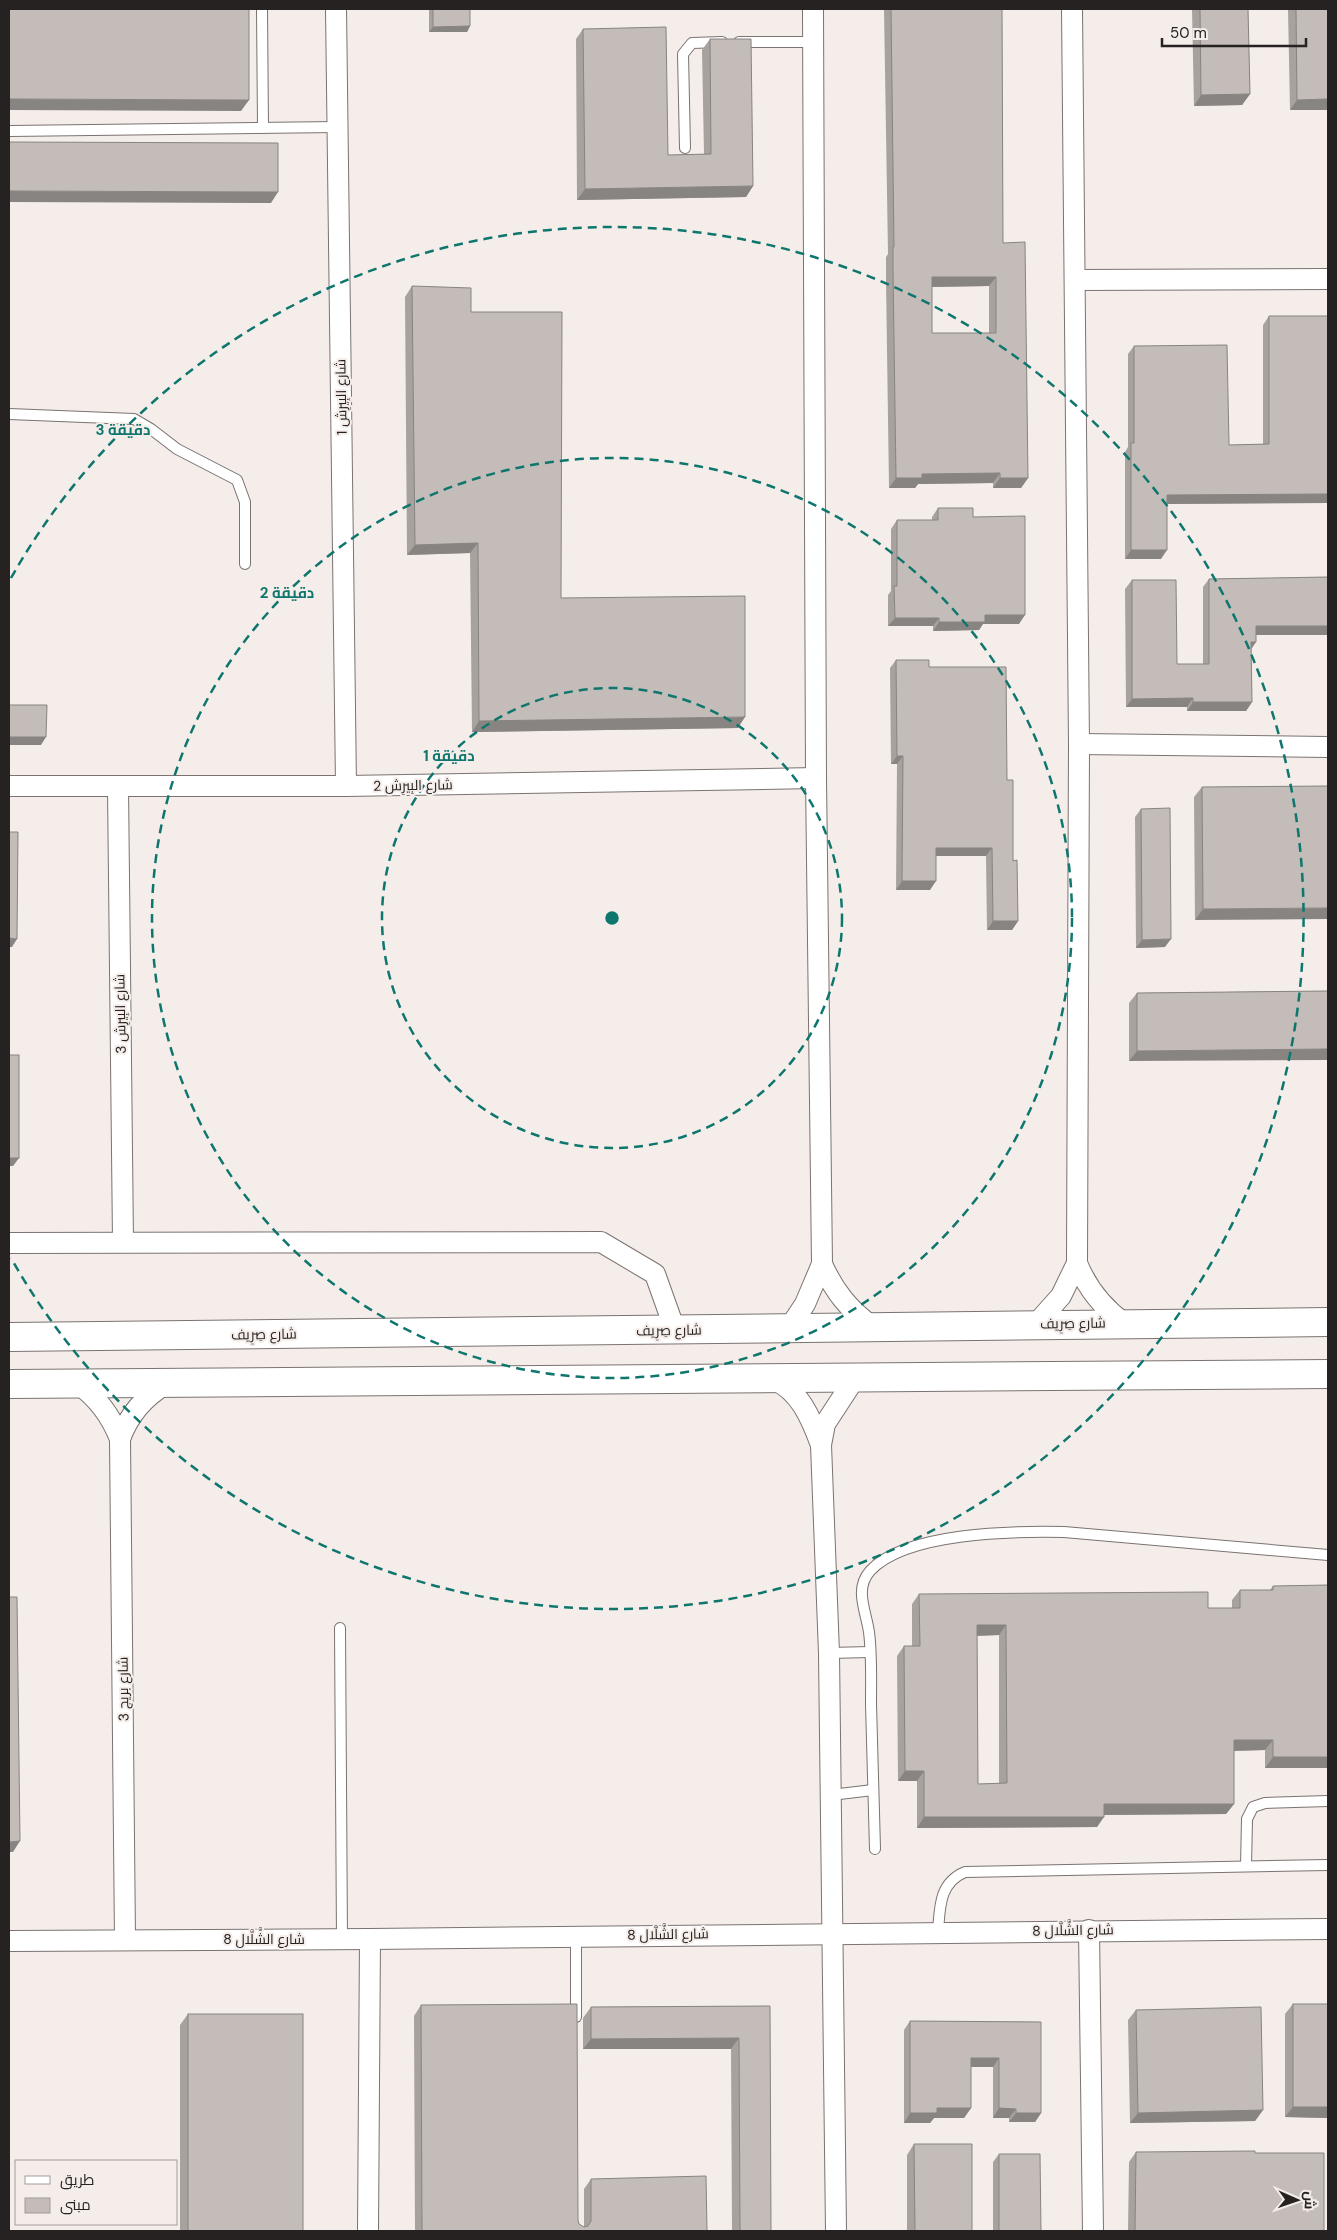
<svg xmlns="http://www.w3.org/2000/svg" width="1337" height="2240" font-family="'DM Sans',Cairo,sans-serif">
  <rect width="100%" height="100%" fill="#f5edea"/>
  <g fill="none" stroke-linecap="round" stroke-linejoin="round">
    <g stroke="#7a7370" stroke-width="12">
      <g id="service">
        <path d="M262,9L263,128"/>
        <path d="M739,42H813"/>
        <path d="M9,131L337,127"/>
        <path d="M685,148L683,54L692,43L722,42"/>
        <path d="M9,414L134,419L151,429L177,449L237,480L245,502V564"/>
        <path d="M340,1628L342,1939"/>
        <path d="M829,1653L870,1652"/>
        <path d="M831,1795L873,1790"/>
        <path d="M875,1849C874,1800 872,1752 871,1704C871,1680 872,1656 869,1632C866,1611 854,1589 870,1571C905,1532 1015,1531 1064,1532L1328,1555"/>
        <path d="M1246,1866L1247,1819L1253,1807L1265,1803L1328,1801"/>
        <path d="M938,1931C940,1907 939,1883 965,1872L1328,1865"/>
        <path d="M576,1935V2017"/>
      </g>
    </g>
    <g stroke="#7a7370" stroke-width="22">
      <g id="minor">
        <path d="M336,9L346,786"/>
        <path d="M1075,280L1328,279"/>
        <path d="M1079,744L1328,747"/>
        <path d="M9,786H346L816,778"/>
        <path d="M118,787L123,1241"/>
        <path d="M9,1243L601,1242L655,1274L675,1330"/>
        <path d="M1077,1263C1087,1288 1102,1307 1124,1323"/>
        <path d="M822,1264C834,1291 849,1310 873,1327"/>
        <path d="M1036,1324L1061,1296L1077,1263L1079,744L1072,9"/>
        <path d="M789,1328L805,1304L822,1264L816,778L813,9"/>
        <path d="M773,1379C800,1391 811,1418 821,1445"/>
        <path d="M78,1384C98,1398 111,1416 120,1439"/>
        <path d="M1089,1930L1093,2231"/>
        <path d="M125,1939L120,1439C129,1414 144,1397 166,1384"/>
        <path d="M9,1941L370,1939L1328,1929"/>
        <path d="M368,2231L370,1939"/>
        <path d="M836,2231L829,1653L821,1445L825,1424L855,1378"/>
      </g>
    </g>
    <g stroke="#7a7370" stroke-width="30">
      <g id="secondary">
        <path d="M9,1337L1328,1322"/>
        <path d="M9,1384L1328,1374"/>
      </g>
    </g>
    <use href="#service" stroke="#fff" stroke-width="10"/>
    <use href="#minor" stroke="#fff" stroke-width="20"/>
    <use href="#secondary" stroke="#fff" stroke-width="28"/>
  </g>
  <g fill="#a8a29e" fill-rule="evenodd">
    <path d="M429,9H470V26L467,32H429Z"/>
    <path d="M884,9H1002L1003,243L1028,478L1021,488H993V483L918,484L915,488H889L886,280V257L888,254ZM989,286V333H932V287Z"/>
    <path d="M1192,9H1248L1250,94L1242,105L1194,106Z"/>
    <path d="M1288,9H1328V110H1290Z"/>
    <path d="M583,29L668,155L704,154L702,50L710,39L753,186L746,197L577,200L576,39Z"/>
    <path d="M412,286L471,312L561,598L738,728L472,732L470,553L407,555L405,297Z"/>
    <path d="M1269,316L1328,503L1167,504L1161,559H1125V452L1128,447V354L1134,346L1229,445L1263,444V325Z"/>
    <path d="M938,508L973,517L1019,624H983L979,630L933,631V626H888V595L891,591V529L897,520H932V517Z"/>
    <path d="M1328,577V635H1256L1251,648L1252,702L1246,711H1187V707H1126L1125,589L1132,580L1177,664H1203V587L1209,579Z"/>
    <path d="M896,660L929,667L1007,780L1018,921L1012,930H987L986,856H936L930,890H896L897,764H891L890,668Z"/>
    <path d="M1328,786L1195,920L1194,797L1202,787Z"/>
    <path d="M1141,809L1165,947L1136,948L1135,817Z"/>
    <path d="M1328,991L1129,1061V1003L1137,993Z"/>
    <path d="M1273,1586L1328,1768H1265V1750L1234,1751V1804L1226,1814L1104,1815L1097,1827L917,1828V1781H898L897,1656L904,1646H912V1604L919,1594L1208,1608H1232V1600L1240,1590H1270ZM999,1635V1783L978,1784L977,1636Z"/>
    <path d="M1293,2004H1328V2118L1285,2117V2014Z"/>
    <path d="M421,2005L578,2220L579,2224L584,2227V2189L591,2179L707,2231H415L414,2016Z"/>
    <path d="M770,2006L771,2231H732L731,2049H583V2018L591,2007Z"/>
    <path d="M1136,2010L1263,2110L1255,2121L1130,2123L1128,2020Z"/>
    <path d="M188,2014L303,2231H180V2025Z"/>
    <path d="M910,2021L1041,2022V2113L1035,2122H1009V2118H993V2067H971V2108L964,2118H934L930,2123H904V2030Z"/>
    <path d="M914,2144L972,2231H907V2155Z"/>
    <path d="M1136,2152L1255,2153L1324,2231H1128L1129,2162Z"/>
    <path d="M999,2154L1041,2231H993V2162Z"/>
  </g>
  <g fill="#888481">
    <path d="M470,26L467,32H429L433,27Z"/>
    <path d="M1250,94L1242,105L1194,106L1201,95Z"/>
    <path d="M9,99L249,100L241,111L9,110Z"/>
    <path d="M1328,99V110H1290L1297,100Z"/>
    <path d="M753,186L746,197L577,200L585,189Z"/>
    <path d="M9,191L278,192L271,203L9,202Z"/>
    <path d="M932,277H996L989,286L925,287Z"/>
    <path d="M1000,473L993,483L918,484L915,488H889L896,478L922,474Z"/>
    <path d="M1000,478H1028L1021,488H993Z"/>
    <path d="M1328,494V503L1161,504L1167,495Z"/>
    <path d="M478,543L470,553L407,555L415,545Z"/>
    <path d="M1131,550H1167L1161,559H1125Z"/>
    <path d="M985,615H1025L1019,624H983L979,630L933,631L939,622Z"/>
    <path d="M895,618H939L933,626H888Z"/>
    <path d="M1256,626H1328V635H1249Z"/>
    <path d="M1251,642H1256L1250,651Z"/>
    <path d="M1193,698L1187,707H1126L1132,699Z"/>
    <path d="M1193,702H1252L1246,711H1187Z"/>
    <path d="M745,717L738,728L472,732L479,721Z"/>
    <path d="M9,737H46L41,745H9Z"/>
    <path d="M897,756H903L897,764H891Z"/>
    <path d="M936,848H992L986,856H930Z"/>
    <path d="M902,881H936L930,890H896Z"/>
    <path d="M1328,908V919L1195,920L1203,909Z"/>
    <path d="M993,921H1018L1012,930H987Z"/>
    <path d="M9,938L17,939L12,947H9Z"/>
    <path d="M1171,939L1165,947L1136,948L1142,940Z"/>
    <path d="M1328,1049V1060L1129,1061L1137,1051Z"/>
    <path d="M9,1158H19L13,1166H9Z"/>
    <path d="M977,1625H1006L999,1635L969,1636Z"/>
    <path d="M1234,1740H1273L1265,1750L1226,1751Z"/>
    <path d="M1273,1757H1328V1768H1265Z"/>
    <path d="M905,1771H924L917,1781H898Z"/>
    <path d="M1104,1804H1234L1226,1814L1097,1815Z"/>
    <path d="M924,1817H1104L1097,1827L917,1828Z"/>
    <path d="M20,1841L13,1852H9V1842Z"/>
    <path d="M739,2038L731,2049H583L591,2039Z"/>
    <path d="M971,2058H999L993,2067H964Z"/>
    <path d="M1293,2107H1328V2118L1285,2117Z"/>
    <path d="M937,2108H971L964,2118H934L930,2123H904L910,2113Z"/>
    <path d="M999,2108L1016,2109L1009,2118H993Z"/>
    <path d="M1263,2110L1255,2121L1130,2123L1138,2113Z"/>
    <path d="M1016,2113H1041L1035,2122H1009Z"/>
  </g>
  <g fill="#c3bcb8" stroke="#888481" fill-rule="evenodd">
    <path d="M9,9H249V100L9,99Z"/>
    <path d="M433,9H470V26L433,27Z"/>
    <path d="M891,9H1002L1003,243L1025,242L1028,478H1000V473L922,474V478H896L893,271V247H894ZM932,277H996V333H932Z"/>
    <path d="M1200,9H1248L1250,94L1201,95Z"/>
    <path d="M1296,9H1328V99L1297,100Z"/>
    <path d="M666,27L668,155L711,154L710,39H751L753,186L585,189L583,29Z"/>
    <path d="M9,142L278,143V192L9,191Z"/>
    <path d="M412,286L471,288V312H562L561,598L745,596V717L479,721L478,543L415,545Z"/>
    <path d="M1269,316H1328V494L1167,495V550H1131V443H1134V346L1227,345L1229,445L1269,444Z"/>
    <path d="M938,508H973V517L1025,516V615H985V622H939V618H895L894,586H897V520H938Z"/>
    <path d="M1328,577V626H1256V642H1251L1252,702H1193V698L1132,699V580H1176L1177,664H1209V579Z"/>
    <path d="M896,660H929V667H1006L1007,780H1013V861L1017,860L1018,921H993L992,848H936V881H902L903,756H897Z"/>
    <path d="M9,705H47L46,737H9Z"/>
    <path d="M1328,786V908L1203,909L1202,787Z"/>
    <path d="M1170,808L1171,939L1142,940L1141,809Z"/>
    <path d="M9,832H18L17,939L9,938Z"/>
    <path d="M1328,991V1049L1137,1051V993Z"/>
    <rect x="9" y="1055" width="10" height="103"/>
    <path d="M1328,1585V1757H1273V1740H1234V1804H1104V1817H924V1771H905L904,1646H920L919,1594L1208,1592V1608H1240V1590H1273V1586ZM977,1625H1006L1007,1783L978,1784Z"/>
    <path d="M9,1597H17L20,1841L9,1842Z"/>
    <path d="M577,2004L578,2220L579,2224L584,2227L588,2226L591,2221V2179L706,2176L707,2231H422L421,2005Z"/>
    <rect x="1293" y="2004" width="35" height="103"/>
    <path d="M770,2006L771,2231H740L739,2038L591,2039V2007Z"/>
    <path d="M1261,2007L1263,2110L1138,2113L1136,2010Z"/>
    <rect x="188" y="2014" width="115" height="217"/>
    <path d="M910,2021L1041,2022V2113H1016V2109L999,2108V2058H971V2108H937V2113H910Z"/>
    <path d="M914,2144H972V2231H915Z"/>
    <path d="M1255,2151V2153H1324V2231H1135L1136,2152Z"/>
    <path d="M999,2154H1040L1041,2231H999Z"/>
  </g>
  <g fill="none" stroke="#0f766e" stroke-width="2.5" stroke-dasharray="9 6">
    <circle cx="612" cy="918" r="230"/>
    <circle cx="612" cy="918" r="460"/>
    <path d="M11 578A691 691 0 1 1 11 1258"/>
  </g>
  <g text-anchor="middle" stroke-width="4" stroke-linejoin="round" paint-order="stroke">
    <g font-size="14" fill="#252221" stroke="#f5edea">
      <text transform="translate(341 397) rotate(-91)" y="5">شارع البِيرِش 1</text>
      <text transform="translate(413 785) rotate(-1)" y="5">شارع البِيرِش 2</text>
      <text transform="translate(120 1014) rotate(-91)" y="5">شارع البِيرِش 3</text>
      <text transform="translate(1073 1323) rotate(-1)" y="5">شارع صِرِيف</text>
      <text transform="translate(669 1330) rotate(-1)" y="5">شارع صِرِيف</text>
      <text transform="translate(264 1334) rotate(-1)" y="5">شارع صِرِيف</text>
      <text transform="translate(123 1689) rotate(-91)" y="5">شارع بريج 3</text>
      <text transform="translate(1073 1930) rotate(-1)" y="5">شارع الشَّلَّال 8</text>
      <text transform="translate(668 1934) rotate(-1)" y="5">شارع الشَّلَّال 8</text>
      <text x="264" y="1944">شارع الشَّلَّال 8</text>
    </g>
  </g>
  <circle cx="612" cy="918" r="8" fill="#0f766e" stroke="#f5edea" stroke-width="2.5"/>
  <g font-size="15" text-anchor="middle" font-weight="bold" fill="#0f766e" stroke="#f5edea" stroke-width="4" stroke-linejoin="round" paint-order="stroke">
    <text x="123" y="435">3 دقيقة</text>
    <text x="287" y="598">2 دقيقة</text>
    <text x="449" y="761">1 دقيقة</text>
  </g>
  <rect width="1337" height="2240" fill="none" stroke="#252221" stroke-width="20"/>
  <rect x="15" y="2160" width="162" height="65" fill="#f5edea" stroke="#a29c9a"/>
  <rect x="25" y="2176" width="25" height="8" fill="#ffffff" stroke="#a29c9a"/>
  <text x="60" y="2185" font-size="15" fill="#252221">طريق</text>
  <rect x="25" y="2198" width="25" height="15" fill="#c3bcb8" stroke="#a29c9a"/>
  <text x="60" y="2210" font-size="15" fill="#252221">مبنى</text>
  <g transform="translate(1297 2200) rotate(92)" stroke="#f5edea" stroke-width="4" paint-order="stroke">
  <path d="M0-4L9 19L0 12L-9 19Z" fill="#252221"/>
  <text y="-8" font-size="14" font-weight="bold" text-anchor="middle" fill="#252221">ش</text>
  </g>
  <path d="M1162 38v8h144v-8" fill="none" stroke="#252221" stroke-width="2.5"/>
  <text x="1170" y="38" font-size="15" fill="#252221" stroke="#f5edea" stroke-width="4" paint-order="stroke">50 m</text>
</svg>
